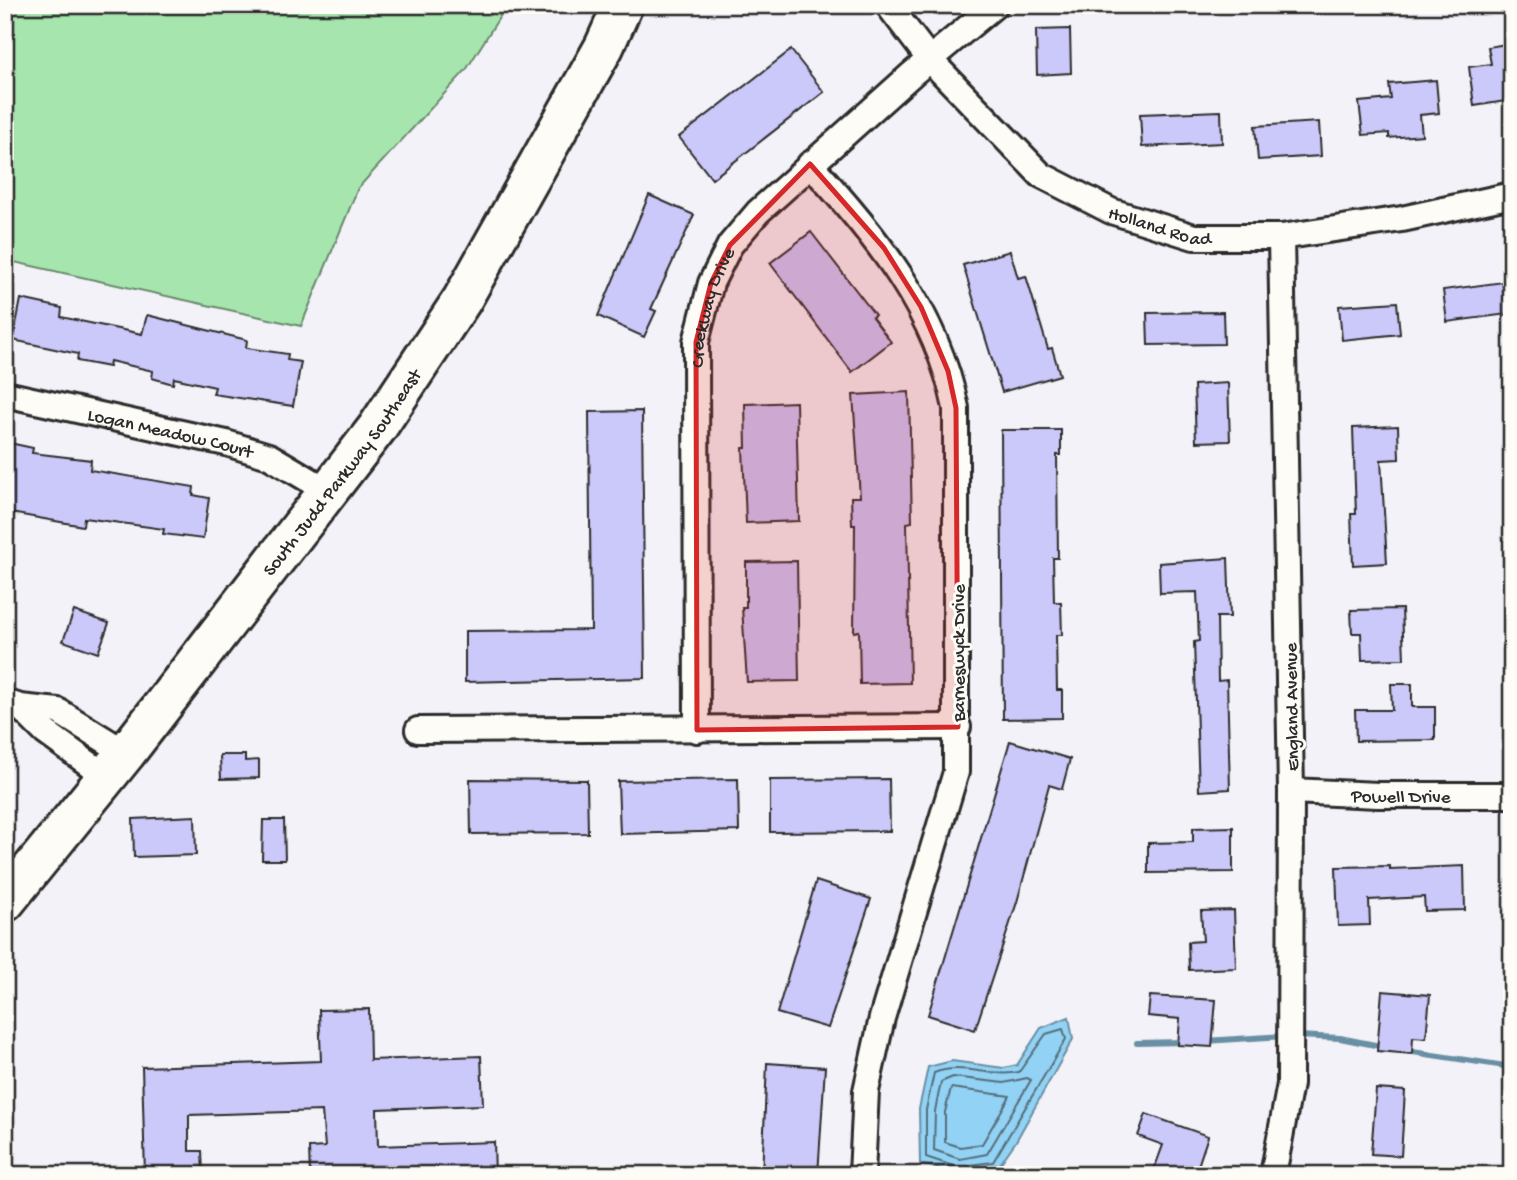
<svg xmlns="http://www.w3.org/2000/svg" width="1517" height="1180" font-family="'Gochi Hand',sans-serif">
  <rect width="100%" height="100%" fill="#f3f2f8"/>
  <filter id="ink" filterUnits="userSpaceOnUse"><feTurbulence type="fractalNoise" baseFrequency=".0143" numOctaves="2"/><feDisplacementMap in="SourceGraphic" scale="14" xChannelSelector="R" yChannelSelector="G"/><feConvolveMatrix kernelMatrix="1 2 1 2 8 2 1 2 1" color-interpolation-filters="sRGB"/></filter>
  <g filter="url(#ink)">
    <path fill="#a6e6ae" stroke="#68886c" stroke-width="2" d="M5,5H507L466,70L358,188L301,326L5,260Z"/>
    <path fill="#92d2f4" stroke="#698fa4" stroke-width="2" d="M1069,1017L1073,1039L1016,1141L996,1170L953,1172L920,1164L919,1109L928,1067L952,1061L1004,1068L1017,1065L1041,1028Z"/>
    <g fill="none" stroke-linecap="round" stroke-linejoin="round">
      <g stroke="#546e7b" stroke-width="2">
        <path d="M953,1077L1004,1083L1027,1078L1031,1080L987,1154L960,1159L934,1150L935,1111L941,1082Z"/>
        <path d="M951,1088L1010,1096L982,1144L960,1147L945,1142V1112Z"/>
        <path d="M957,1175L953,1166L926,1157V1110L934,1073C961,1062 991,1078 1019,1072L1046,1034L1063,1029L1066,1039L993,1162L969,1165L964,1175"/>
      </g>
      <g stroke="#698fa4" stroke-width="6">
        <path d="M1296,1036L1340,1038L1385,1047"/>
        <path d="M1205,1041L1285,1036"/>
        <path d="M1137,1043L1184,1042"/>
        <path d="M1406,1051L1512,1067"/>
      </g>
    </g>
    <g fill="#cbc8fa" stroke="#2b2b2b" stroke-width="2">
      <path d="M1070,29L1071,73L1037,75L1036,30Z"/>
      <path d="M1512,43V100L1474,106L1469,67L1491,64L1488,47Z"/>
      <path d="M791,50L824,92L712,179L679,137Z"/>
      <path d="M1436,80L1439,113L1420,115L1422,135L1389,138V133L1363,135L1359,102L1391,99L1389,84Z"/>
      <path d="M1221,111L1222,143L1142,147L1140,114Z"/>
      <path d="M1319,122L1321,156L1258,160L1255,126Z"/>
      <path d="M649,195L694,215L651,309L656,311L644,337L598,316Z"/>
      <path d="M811,232L875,315L872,317L891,342L852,372L770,263Z"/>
      <path d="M1010,251L1018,278L1026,276L1048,349L1052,348L1060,375L1002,392L963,265Z"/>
      <path d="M1503,282L1508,314L1447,322L1443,290Z"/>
      <path d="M21,299L62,308L61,317L142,334L147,315L247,340L246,348L288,354L287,360L301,362L293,406L213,394L215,387L174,378L173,384L152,378L153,371L110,361L109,367L77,361L78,354L13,340Z"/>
      <path d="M1397,302L1400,334L1342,340L1339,306Z"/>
      <path d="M1223,312L1224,344L1148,345L1147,313Z"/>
      <path d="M1228,383L1230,441L1196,442L1194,385Z"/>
      <path d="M909,392L912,522L907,523L910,683L860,684L859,631L854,632L855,525H852L851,497H860L853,395Z"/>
      <path d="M796,402L799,521L746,523L743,448H746L745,404Z"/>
      <path d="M642,411L645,678L465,682V631L591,630L589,412Z"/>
      <path d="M1398,426L1399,459L1381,460L1387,563L1353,565L1351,514H1356L1353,428Z"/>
      <path d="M1001,430H1061V455H1057L1058,558H1053L1054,602H1061L1062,635H1056L1057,690H1062V718L1003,719Z"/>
      <path d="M5,442L33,448L32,453L91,460L90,470L194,487L193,495L209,498L203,539L163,534L164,529L84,518L83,526L5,512Z"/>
      <path d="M1228,558L1230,617H1217L1218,681L1227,680L1230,789L1199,791L1194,642L1199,641L1197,592L1160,593L1159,563Z"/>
      <path d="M797,561L799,681L747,682L742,607H746V562Z"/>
      <path d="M1402,609L1404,659L1362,660L1361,633H1352L1351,610Z"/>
      <path d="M74,611L109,623L98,653L63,641Z"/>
      <path d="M1391,684H1412V707H1435V740L1356,741L1355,710H1392Z"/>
      <path d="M1010,741L1070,759L1062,789L1049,785L1017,902L975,1030L928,1015Z"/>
      <path d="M220,755H245V761L259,760V778L221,779Z"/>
      <path d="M470,779L587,780L588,833L471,834Z"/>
      <path d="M738,779L739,831L620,834L618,781Z"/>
      <path d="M889,779L890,831L770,832V780Z"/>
      <path d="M195,816L196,855L134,857L133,819Z"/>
      <path d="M263,820H284L285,860H262Z"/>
      <path d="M1233,827V872L1148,873V843L1193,842V828Z"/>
      <path d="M1390,866V869L1464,866L1465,910L1425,911L1424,897L1369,900L1370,925L1338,926L1336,867Z"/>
      <path d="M816,881L871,899L828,1028L777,1013Z"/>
      <path d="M1234,910L1236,968L1189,970L1188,942L1203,941L1201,911Z"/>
      <path d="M1382,991L1430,995L1426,1038L1413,1037L1412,1054L1377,1051Z"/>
      <path d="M1150,996L1216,1000L1212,1047L1178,1045L1180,1019L1148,1016Z"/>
      <path d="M369,1009L370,1060L481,1056L483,1105L377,1109L378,1146L494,1142L495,1175H310L309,1148L325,1147L322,1111L189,1115V1151H202L203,1175H145L142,1067L321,1061L319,1010Z"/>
      <path d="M767,1063L825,1067L818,1175H762Z"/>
      <path d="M1376,1089L1405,1091L1401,1156L1371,1154Z"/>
      <path d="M1146,1114L1208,1136L1195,1175H1152L1163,1145L1138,1136Z"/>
    </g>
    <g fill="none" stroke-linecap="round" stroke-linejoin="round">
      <g stroke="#2b2b2b" stroke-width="30">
        <g id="minor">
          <path id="s1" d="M888,5L930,60L1041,175L1111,211L1194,237H1281L1402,219L1512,195"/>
          <path d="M810,164C877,237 936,310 956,408V772L882,1018L866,1091L862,1175"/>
          <path id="s2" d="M5,394L226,443L269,456L328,491"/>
          <path d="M5,702L20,707L58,711L126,753"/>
          <path d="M20,707L45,732L107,777"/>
          <path d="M418,730L958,727"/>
          <path id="s3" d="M697,730L696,342L711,283L730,245L758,212L912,74L995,5"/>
          <path id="s4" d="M1291,791L1378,795H1512"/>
          <path d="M1273,1175L1290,1084L1291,791L1281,237"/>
        </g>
      </g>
      <g stroke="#2b2b2b" stroke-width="44">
        <g id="trunk">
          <path id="s5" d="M5,902L126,753L377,428L462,300L604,47L623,5"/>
        </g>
      </g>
      <use href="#minor" stroke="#fdfcf7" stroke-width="24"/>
      <use href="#trunk" stroke="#fdfcf7" stroke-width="38"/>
    </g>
  </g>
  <path fill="#d62828" fill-opacity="0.2" stroke="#d62828" stroke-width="5" stroke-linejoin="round" d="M810,164L884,248L921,307L948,371L956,408L958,727L697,730L696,342L711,283L730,245Z"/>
  <g text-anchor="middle" stroke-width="6" stroke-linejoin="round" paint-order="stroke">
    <g font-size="19" fill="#2b2b2b" stroke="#fdfcf7">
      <text dy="7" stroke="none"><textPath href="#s1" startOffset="359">Holland Road</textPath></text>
      <text dy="7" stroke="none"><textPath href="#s3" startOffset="425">Creekway Drive</textPath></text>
      <text dy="7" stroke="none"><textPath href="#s2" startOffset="170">Logan Meadow Court</textPath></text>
      <text dy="7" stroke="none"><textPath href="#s5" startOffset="546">South Judd Parkway Southeast</textPath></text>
      <text transform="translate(957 653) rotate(-90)" y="7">Barneswyck Drive</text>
      <text transform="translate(1290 707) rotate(-91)" y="7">England Avenue</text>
      <text dy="7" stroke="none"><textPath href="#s4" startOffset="110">Powell Drive</textPath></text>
    </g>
  </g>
  <rect width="1517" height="1180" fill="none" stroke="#fdfcf7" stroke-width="28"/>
  <rect x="14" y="14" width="1489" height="1152" fill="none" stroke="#2b2b2b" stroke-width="2.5" filter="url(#ink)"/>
</svg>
